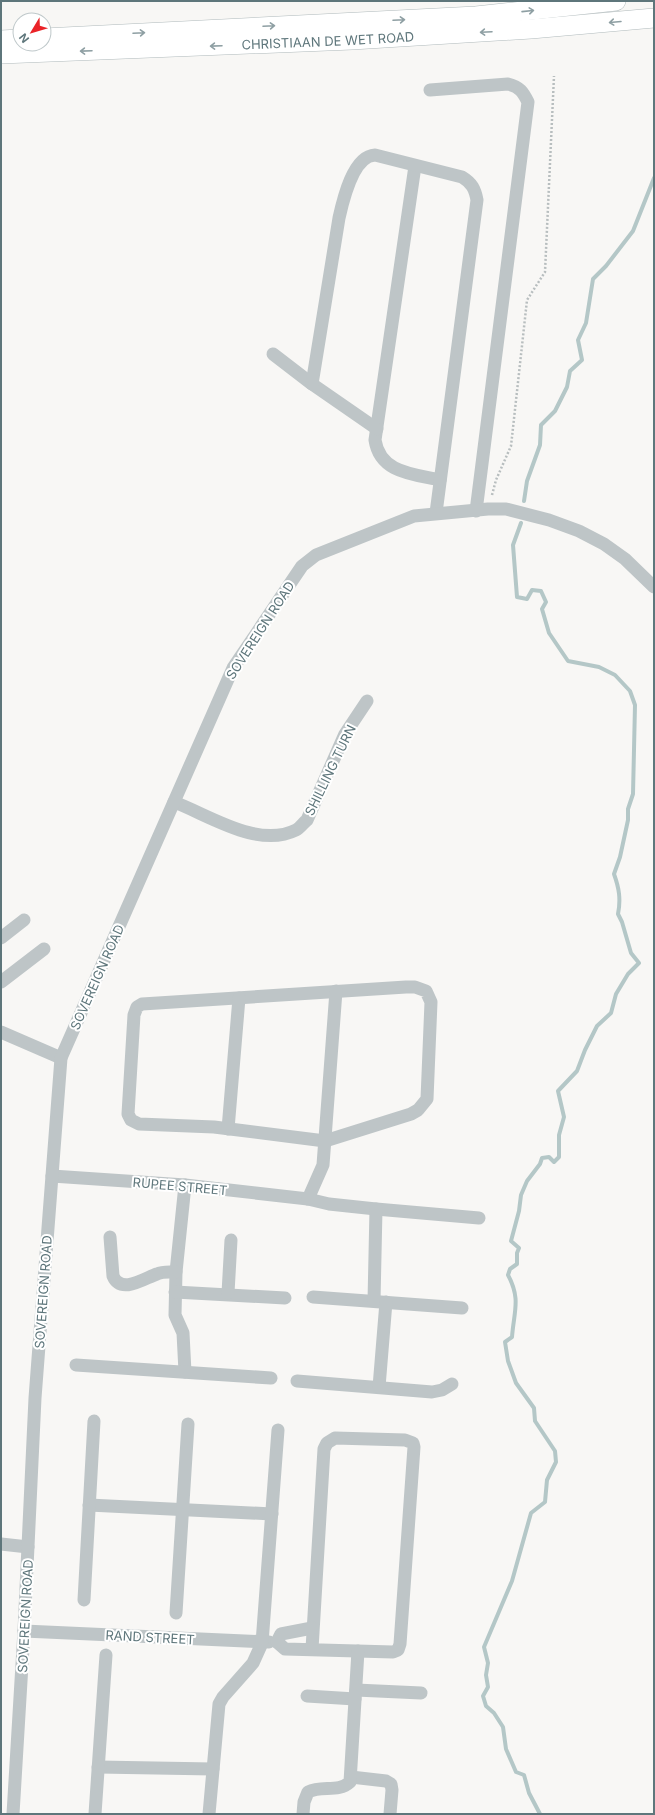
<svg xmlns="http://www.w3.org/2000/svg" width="655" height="1815" font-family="Inter,sans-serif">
  <rect width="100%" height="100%" fill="#f8f7f5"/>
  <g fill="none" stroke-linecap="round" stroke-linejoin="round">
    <g stroke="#b4c7c7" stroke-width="4">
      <path d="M524,501L527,481L540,445L541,425L555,411L567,387L570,371L582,360L578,340L586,323L593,279L606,266L633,231L654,178"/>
      <path d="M521,523L513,545L517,597L527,599L532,590L541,591L546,602L542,609L549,633L568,661L599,667L615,675L630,691L635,705L633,794L628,809V820L620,857L614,874C619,888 621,899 618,914L622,922L631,953L639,963L628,974L616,994L611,1013L597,1026L585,1050L577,1071L558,1091L564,1117L559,1135V1157L554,1162L549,1157L542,1158L540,1164L527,1181L521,1195L519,1211L511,1241L519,1248L517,1253V1264L510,1269L508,1275C521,1299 514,1311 512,1337L505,1342L508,1361L516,1383L534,1408L535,1421L555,1451L556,1462L547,1480L545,1502L531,1513L512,1581L484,1647L488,1663L486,1675L488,1687L483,1696L486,1706L494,1713L503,1727L506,1749L516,1772L524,1775L529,1793L540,1814"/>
    </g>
    <g stroke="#b0babc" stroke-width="20">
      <g id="secondary">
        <path d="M44,38L476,16L616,1"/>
        <path d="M1,40L20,39"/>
        <path id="s1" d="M1,54L352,40L531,29L654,18"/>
      </g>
    </g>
    <path stroke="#b8bebf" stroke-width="2.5" stroke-dasharray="2 2" stroke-linecap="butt" d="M492,495L496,480L511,446L527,300L545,272L554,76"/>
    <g stroke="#bec5c7" stroke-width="13">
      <path d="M430,90L508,84C520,87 523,92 528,102L476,511"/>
      <path d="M415,166L375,440C380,473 413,474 440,480"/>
      <path d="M273,354L312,384L377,429"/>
      <path d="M312,384L339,218C343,200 353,156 375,155L462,177C472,183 475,189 477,200L436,513"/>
      <path d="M174,802C209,815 258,849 296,830C300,828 303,823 307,820L345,734L367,701"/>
      <path d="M1,938L24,920"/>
      <path d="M1,982L44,949"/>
      <path d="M406,987H415L426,991L431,1002L427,1099L418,1110L411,1114L325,1141L214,1127L139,1124L131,1120L128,1114L134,1015L137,1007L142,1004Z"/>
      <path d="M1,1032L61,1058"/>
      <path d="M228,1129L239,998"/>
      <path d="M52,1176L185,1185L308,1199L329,1204L376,1209L479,1218"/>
      <path d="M185,1185L176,1272L175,1315L183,1333L185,1372"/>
      <path d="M308,1199L323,1165L336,991"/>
      <path d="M110,1237L113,1276C121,1295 145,1278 157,1274C163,1271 170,1272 176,1272"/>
      <path d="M175,1292L285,1298"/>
      <path d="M228,1293L231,1240"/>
      <path d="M313,1297L462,1308"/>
      <path d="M374,1301L376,1209"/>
      <path d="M76,1365L271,1378"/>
      <path d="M297,1381L432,1392L442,1390L452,1384"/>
      <path d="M379,1387L386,1302"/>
      <path d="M89,1505L272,1514"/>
      <path d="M1,1544L28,1547"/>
      <path d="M84,1600L94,1421"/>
      <path d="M176,1613L188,1424"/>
      <path d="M24,1631L269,1642"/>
      <path d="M277,1642L285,1649L393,1652L398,1650L400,1644L414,1447L413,1443L405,1440L335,1438L327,1443L324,1449L312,1649"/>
      <path d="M277,1642L281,1634L312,1628"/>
      <path d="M356,1690L421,1693"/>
      <path d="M307,1696L355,1699"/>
      <path d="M98,1767L213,1769"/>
      <path d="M351,1777L386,1781L391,1784L392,1790L390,1814"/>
      <path d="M13,1814L24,1631L35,1398L61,1058L233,668L302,566L316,555L414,516L488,509H506L549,520L579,531L604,544L625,559L654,587"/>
      <path d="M95,1814L106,1655"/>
      <path d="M209,1814L219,1704L223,1697L253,1663L262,1643L278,1430"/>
      <path d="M303,1814L304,1802L308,1792C322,1785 338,1793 350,1782L358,1651"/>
    </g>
    <use href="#secondary" stroke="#fff" stroke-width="19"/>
  </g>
  <defs><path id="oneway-shaft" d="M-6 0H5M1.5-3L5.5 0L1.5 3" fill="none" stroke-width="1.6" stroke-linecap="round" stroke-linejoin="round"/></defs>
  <g stroke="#8e9fa3">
    <use href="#oneway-shaft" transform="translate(528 11) rotate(-6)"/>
    <use href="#oneway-shaft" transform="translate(399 20) rotate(-3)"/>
    <use href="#oneway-shaft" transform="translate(615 22) rotate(175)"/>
    <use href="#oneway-shaft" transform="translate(269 26) rotate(-3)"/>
    <use href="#oneway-shaft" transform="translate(486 32) rotate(177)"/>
    <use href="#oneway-shaft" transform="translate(139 33) rotate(-3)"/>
    <use href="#oneway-shaft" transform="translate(216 46) rotate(178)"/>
    <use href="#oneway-shaft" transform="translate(86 51) rotate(178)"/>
  </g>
  <g text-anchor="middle" stroke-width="4" stroke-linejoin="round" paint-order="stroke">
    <g font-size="13" fill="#5e767b" stroke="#fff">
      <text dy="5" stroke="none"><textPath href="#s1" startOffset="327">CHRISTIAAN DE WET ROAD</textPath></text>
      <text transform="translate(260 630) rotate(-57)" y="5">SOVEREIGN ROAD</text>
      <text transform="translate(330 770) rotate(-64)" y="5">SHILLING TURN</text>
      <text transform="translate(97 977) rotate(-66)" y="5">SOVEREIGN ROAD</text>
      <text transform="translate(180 1186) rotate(5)" y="5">RUPEE STREET</text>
      <text transform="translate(43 1292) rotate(-86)" y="5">SOVEREIGN ROAD</text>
      <text transform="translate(25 1616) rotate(-87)" y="5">SOVEREIGN ROAD</text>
      <text transform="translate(150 1637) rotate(3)" y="5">RAND STREET</text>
    </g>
  </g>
  <rect width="655" height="1815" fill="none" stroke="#5e767b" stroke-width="4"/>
  <g transform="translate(32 32) rotate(232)"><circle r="19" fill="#ffffff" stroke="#bfc8ca"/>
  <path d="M0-3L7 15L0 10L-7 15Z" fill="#ea2328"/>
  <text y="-6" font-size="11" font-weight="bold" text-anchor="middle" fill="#5e767b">N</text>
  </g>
</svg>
